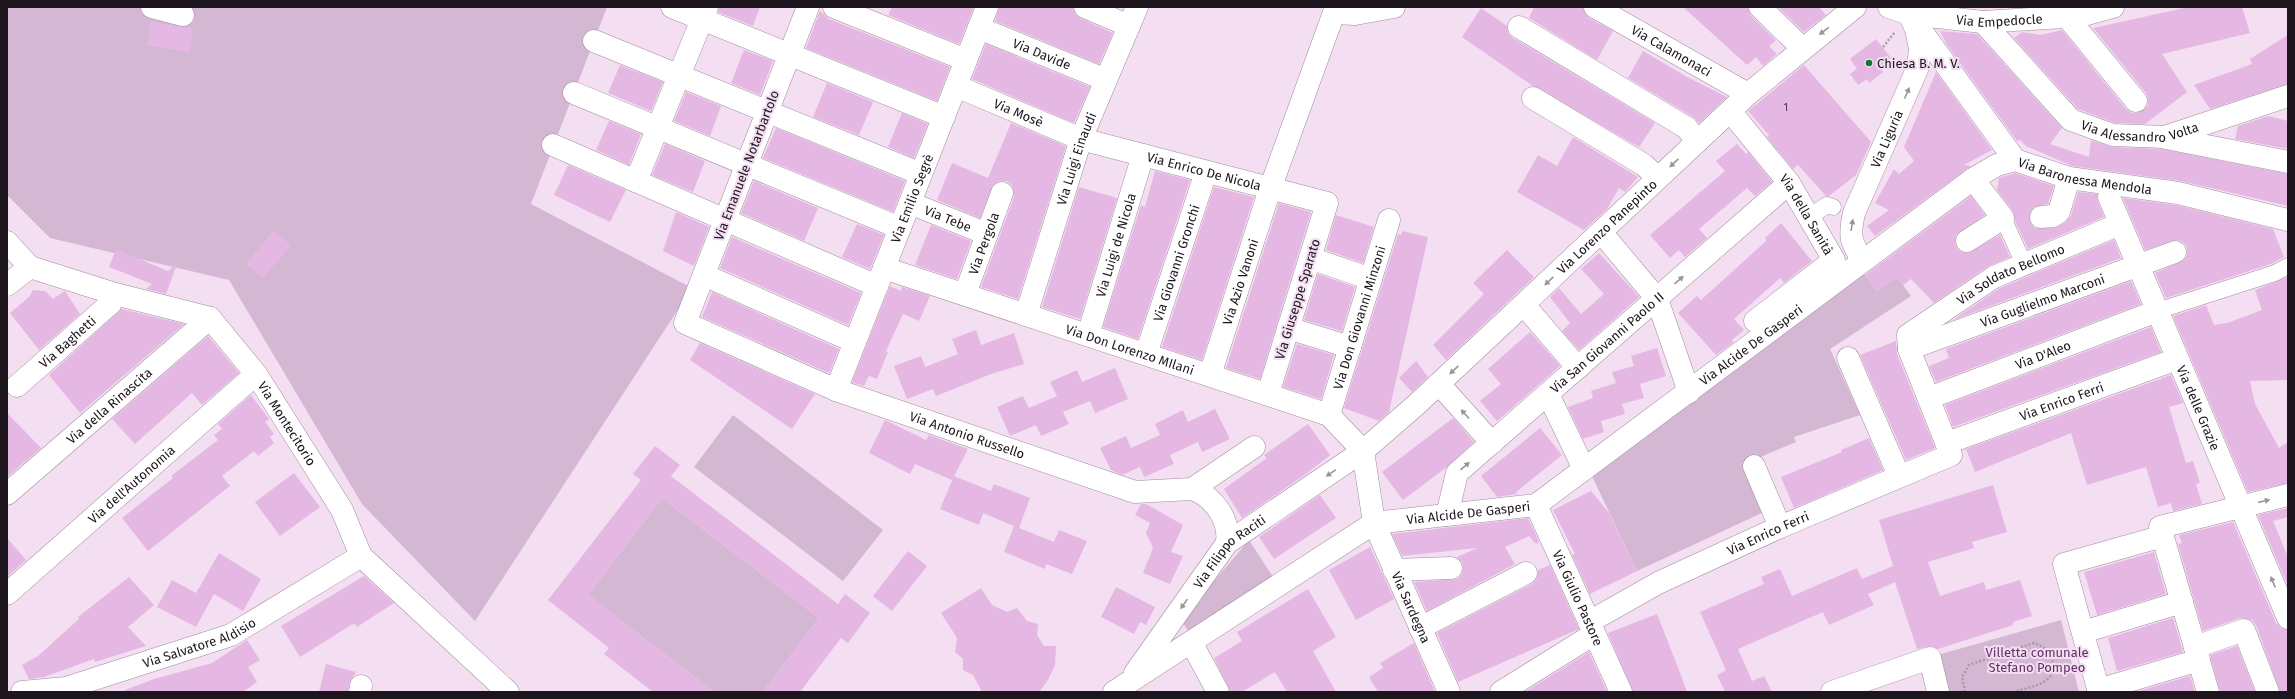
<svg xmlns="http://www.w3.org/2000/svg" width="2295" height="699" font-family="'Fira Sans',sans-serif">
  <rect width="100%" height="100%" fill="#f3def2"/>
  <g fill="#d4b7d3">
    <path d="M7,7H607L531,204L692,288L475,621L362,504L229,280L50,238L7,195Z"/>
    <path d="M1862,271L1877,291L1897,277L1911,296L1830,349L1860,415L1794,437L1796,442L1746,463L1766,511L1637,571L1592,476Z"/>
    <path d="M733,415L883,530L843,581L694,467Z"/>
    <path d="M662,498L819,618L763,692H714L588,595Z"/>
    <path d="M1249,540L1273,577L1190,634L1181,620Z"/>
    <path d="M2061,620L2079,692H1943L1934,656Z"/>
  </g>
  <g fill="#e5b8e4">
    <path d="M719,7H760L753,26L718,12Z"/>
    <path d="M892,7H974L959,44L888,15Z"/>
    <path d="M999,7H1073L1075,14L1080,18L1113,33L1099,64L995,21Z"/>
    <path d="M1534,7H1583L1589,18L1613,31L1597,60L1529,18Z"/>
    <path d="M1683,7H1748L1751,16L1776,40L1769,46L1777,54L1763,66L1756,57L1747,65Z"/>
    <path d="M1778,7H1819L1826,15L1804,32Z"/>
    <path d="M2189,7H2242L2250,33L2162,54L2187,92L2145,124L2115,123L2078,109L2014,38L2022,32L2041,35L2062,30L2126,109L2132,113H2138L2148,106V99L2146,93L2093,28Z"/>
    <path d="M1481,8L1507,26L1508,33L1513,38L1655,123L1639,147L1533,86L1462,37Z"/>
    <path d="M820,11L829,19L950,67L937,101L806,48Z"/>
    <path d="M151,22L193,28L190,52L148,46Z"/>
    <path d="M1940,31L1977,34L2062,128L2050,144L2089,157L2091,140L2112,147L2162,149L2288,174V206L2181,181L2072,166L2026,146L2020,140L2017,141L1947,45Z"/>
    <path d="M2288,35V84L2210,109L2194,85L2252,64L2250,59Z"/>
    <path d="M1876,39L1891,58L1880,67L1883,72L1869,83L1867,79L1858,85L1850,74L1857,69L1850,59Z"/>
    <path d="M986,44L1090,87L1074,123L972,79Z"/>
    <path d="M744,50L773,61L760,95L731,83Z"/>
    <path d="M1643,51L1687,77L1727,97L1699,123L1693,117L1628,78Z"/>
    <path d="M620,65L663,82L651,111L608,93Z"/>
    <path d="M1804,65L1871,142L1856,175L1829,196H1826L1798,165L1793,169L1767,137L1769,135L1748,111Z"/>
    <path d="M1936,72L1992,150L1964,165L1971,166L1875,236L1867,226L1889,210L1875,203L1894,169L1899,174L1914,161L1904,147Z"/>
    <path d="M827,83L873,102L859,135L813,117Z"/>
    <path d="M686,92L721,106L710,136L674,121Z"/>
    <path d="M902,113L928,124L914,158L888,147Z"/>
    <path d="M2268,116L2288,121V149L2235,139L2238,126Z"/>
    <path d="M609,121L641,134L629,165L596,150Z"/>
    <path d="M1011,123L1066,146L1018,299L981,287L1014,197L1012,185L1007,181H1000L994,184L980,218L937,200L952,163L988,178Z"/>
    <path d="M776,128L905,181L893,212L763,158Z"/>
    <path d="M1573,137L1638,177L1625,192L1619,188L1607,209L1584,230L1517,192L1538,155L1557,166Z"/>
    <path d="M665,144L705,161L693,192L652,175Z"/>
    <path d="M1737,144L1746,154L1748,152L1772,182L1755,196L1747,188L1699,229L1707,238L1685,257L1679,250L1670,258L1650,235L1725,171L1716,161Z"/>
    <path d="M568,165L626,190L610,222L554,195Z"/>
    <path d="M1155,171L1190,180L1138,339L1103,327L1141,205L1145,207Z"/>
    <path d="M2015,173L2054,186L2048,204L2034,207L2030,212L2031,224L2035,228H2054L2066,222L2071,216L2078,192L2097,194L2098,202L2104,217L2028,249L2015,221L2013,211L1997,190L1999,178Z"/>
    <path d="M754,181L818,208L804,241L741,213Z"/>
    <path d="M1079,187L1117,198L1080,319L1042,307Z"/>
    <path d="M1214,187L1254,197L1202,360L1162,347Z"/>
    <path d="M1971,196L1985,215L1956,235L1955,242L1957,248L1962,252L1968,253L2000,235L2010,257L1987,267L1934,303L1911,279L1903,285L1897,277L1877,291L1865,275Z"/>
    <path d="M2123,198L2176,205L2273,229L2284,257L2271,264L2166,298L2155,273L2184,260L2187,254V247L2183,242L2177,240L2145,250Z"/>
    <path d="M1279,203L1311,212L1260,379L1226,368Z"/>
    <path d="M676,212L709,227L694,266L663,251Z"/>
    <path d="M1336,215L1374,227L1363,263L1326,250Z"/>
    <path d="M1781,223L1812,261L1784,283L1780,278L1734,319L1744,330L1732,340L1734,342L1716,355L1678,313L1697,296L1701,300L1766,241L1765,238Z"/>
    <path d="M857,224L884,235L870,269L842,257Z"/>
    <path d="M931,225L971,241L957,279L915,265Z"/>
    <path d="M273,231L291,245L263,278L246,264Z"/>
    <path d="M1402,231L1428,237L1389,412L1379,421L1344,408L1398,234L1401,235Z"/>
    <path d="M732,237L861,293L848,325L720,268Z"/>
    <path d="M2114,240L2121,258L1953,320L2000,288Z"/>
    <path d="M116,249L168,271L178,262L166,294L146,289L152,284L109,267Z"/>
    <path d="M1507,250L1534,277L1446,360L1433,345L1484,294L1473,283Z"/>
    <path d="M1599,253L1639,297L1579,350L1562,331L1570,323L1550,297L1559,288L1581,314L1604,294L1581,269Z"/>
    <path d="M1318,274L1355,287L1342,331L1304,320Z"/>
    <path d="M2288,277V380L2250,381L2255,404L2279,448L2288,442V483L2248,492L2173,316L2206,305L2214,325L2227,323L2262,310L2255,290Z"/>
    <path d="M2131,281L2141,304L1936,382L1929,366L1949,358L1946,349Z"/>
    <path d="M890,286L901,291L902,287L930,296L919,321L903,314L886,351L888,352L877,379L869,376L864,386L852,382Z"/>
    <path d="M33,290L45,291L53,299L65,291L80,314L39,350L10,313L29,297Z"/>
    <path d="M712,292L839,349L829,373L702,317Z"/>
    <path d="M121,309L184,324L80,413L49,375Z"/>
    <path d="M2151,327L2161,352L1953,427L1945,405Z"/>
    <path d="M976,330L981,345L1014,333L1024,364L991,374L936,396L933,389L907,399L894,366L921,356L925,367L958,354L952,339Z"/>
    <path d="M1530,332L1560,366L1497,421L1480,401L1501,384L1488,369Z"/>
    <path d="M208,336L239,373L202,405L192,393L135,444L112,419Z"/>
    <path d="M1896,341L1897,354L1935,448L1906,460L1860,355Z"/>
    <path d="M700,343L815,394L792,429L690,360Z"/>
    <path d="M1297,344L1334,355L1321,399L1283,387Z"/>
    <path d="M1657,348L1666,376L1640,384L1644,398L1622,404L1625,414L1601,421L1604,432L1583,439L1568,407L1593,398L1591,391L1616,383L1612,372L1634,366L1631,356Z"/>
    <path d="M1416,361L1428,377L1412,392L1399,378Z"/>
    <path d="M1115,368L1128,399L1095,413L1090,401L1063,412L1069,424L1041,436L1036,425L1010,436L997,407L1023,396L1029,408L1057,396L1050,382L1077,370L1082,382Z"/>
    <path d="M2171,375L2183,403L2169,407L2186,463L2193,461L2200,483L2196,484L2202,504L2173,511L2171,503L2158,507L2146,467L2087,485L2071,433L1975,472L1966,449Z"/>
    <path d="M251,395L269,419L265,422L274,434L270,437L274,443L258,456L254,451L222,476L230,486L148,551L122,518L173,478L171,476L218,440L214,435L222,429L218,424Z"/>
    <path d="M1215,409L1230,439L1202,452L1198,442L1170,455L1174,464L1144,477L1140,467L1122,475L1111,470L1100,448L1126,436L1131,448L1160,435L1155,424L1183,410L1188,422Z"/>
    <path d="M7,413L41,448L7,477Z"/>
    <path d="M1453,418L1474,442L1447,467L1403,500L1382,472Z"/>
    <path d="M885,420L926,440L929,435L968,449L952,480L915,464L910,474L869,453Z"/>
    <path d="M1308,424L1330,455L1306,474L1242,518L1224,489L1267,458L1264,455Z"/>
    <path d="M1540,428L1562,455L1516,492L1517,494L1497,497L1481,476Z"/>
    <path d="M1869,438L1883,470L1794,508L1781,477L1842,452L1841,450Z"/>
    <path d="M655,446L680,465L671,476L838,604L845,594L870,613L848,643L841,638L800,692H763L819,618L662,498L588,595L714,692H653L604,654L609,648L548,600L641,480L633,474Z"/>
    <path d="M294,473L320,507L280,536L255,502Z"/>
    <path d="M954,476L991,491L994,484L1030,498L1019,528L1054,542L1059,530L1087,541L1072,574L1046,564L1045,569L1004,552L1014,526L983,513L979,525L940,509Z"/>
    <path d="M1993,485L2007,532L1972,542L1974,548L1928,562L1940,596L1984,582L1986,590L2020,580L2032,616L2013,622V625L1938,649L1932,646L1917,649L1895,582L1868,594L1874,605L1829,625L1823,612L1738,649L1752,681L1764,676L1772,692H1725L1717,675L1726,670L1700,612L1764,584L1761,577L1780,569L1792,596L1857,568L1862,579L1893,566L1879,520Z"/>
    <path d="M1591,491L1609,513L1637,571L1590,594L1572,555L1575,554L1553,510Z"/>
    <path d="M1320,495L1336,518L1274,559L1259,537Z"/>
    <path d="M1141,504H1146L1183,525L1171,552L1183,556L1170,584L1143,573L1153,548L1146,533L1150,523L1135,515Z"/>
    <path d="M2288,508V517L2273,521L2288,557V586L2258,515Z"/>
    <path d="M1528,518L1539,542L1536,544L1529,536L1505,547L1515,564L1427,611L1414,582L1457,579L1462,574L1463,568L1462,562L1457,557L1477,548L1402,556L1392,534Z"/>
    <path d="M2233,522L2276,623L2281,628L2288,630V692H2280L2256,625L2252,620L2240,618L2203,631L2178,544L2182,543L2179,535Z"/>
    <path d="M7,538L26,560L7,577Z"/>
    <path d="M1370,547L1394,599L1356,620L1329,570Z"/>
    <path d="M908,551L927,566L892,611L873,596Z"/>
    <path d="M2154,552L2166,594L2097,615L2084,572Z"/>
    <path d="M219,553L261,579L243,611L214,594L196,627L157,607L172,580L196,593Z"/>
    <path d="M1550,565L1579,629L1458,682L1437,633L1532,584L1537,579L1538,570Z"/>
    <path d="M364,576L394,603L357,627L355,624L351,625L300,657L281,626Z"/>
    <path d="M129,577L154,605L128,627L146,646L95,662L94,659L44,677L29,679L22,665L38,656L79,619L78,617Z"/>
    <path d="M1116,587L1155,607L1146,625L1140,622L1134,634L1101,617Z"/>
    <path d="M981,588L992,605L1007,612L1017,608L1027,621L1038,624L1037,635L1044,646H1056L1055,665L1048,680L1039,692H982L973,675L963,670V659L955,652L957,638L941,613Z"/>
    <path d="M1308,589L1336,637L1313,651L1336,692H1287L1275,672L1242,692H1230L1214,658L1242,641L1237,632Z"/>
    <path d="M1657,614L1679,670L1687,692H1633L1608,633Z"/>
    <path d="M2173,618L2183,652L2117,671L2108,638Z"/>
    <path d="M247,640L260,660L248,667L257,682L243,692H125V690L154,679L212,663Z"/>
    <path d="M1414,643L1435,692H1378L1369,677L1383,668L1380,663Z"/>
    <path d="M2237,646L2255,692H2220L2210,655Z"/>
    <path d="M1589,652L1607,692H1525Z"/>
    <path d="M326,664L356,672L349,684L348,692H319Z"/>
    <path d="M2190,676L2195,692H2135Z"/>
  </g>
  <g fill="none" stroke-linecap="round" stroke-linejoin="round">
    <g stroke="#a08d9f" stroke-width="17">
      <g id="pedestrian">
        <path d="M1809,217L1827,205L1833,207"/>
        <path d="M2003,218L2024,264"/>
        <path d="M2157,311L2275,273L2288,266"/>
      </g>
    </g>
    <g stroke="#a08d9f" stroke-width="23">
      <g id="minor">
        <path d="M152,7L183,15"/>
        <path d="M672,7L944,117"/>
        <path id="s1" d="M808,7L685,323L836,390L1135,492L1192,489C1214,497 1230,519 1227,543"/>
        <path d="M834,7L966,60"/>
        <path d="M1085,7L1129,26"/>
        <path id="s2" d="M1595,7L1748,94"/>
        <path d="M1760,7L1802,48"/>
        <path id="s3" d="M1889,7L1909,14L1983,22L2080,16L2113,7"/>
        <path d="M1334,13L1355,14L1394,7"/>
        <path d="M2068,18L2136,101"/>
        <path id="s4" d="M1983,22L2071,120L2113,135L2165,137L2288,96"/>
        <path d="M1917,25L2015,160"/>
        <path d="M1519,27L1687,128L1697,142"/>
        <path id="s5" d="M979,28L1106,80"/>
        <path d="M594,41L921,174"/>
        <path id="s6" d="M956,86L1081,139L1327,203L1268,394"/>
        <path d="M574,93L900,228"/>
        <path d="M1533,98L1644,165L1658,178"/>
        <path id="s7" d="M1730,111L1789,183L1834,260L1755,321"/>
        <path d="M2166,138L2288,162"/>
        <path d="M553,145L877,286"/>
        <path d="M636,181L707,7"/>
        <path id="s8" d="M2109,197L2288,618"/>
        <path id="s9" d="M910,203L987,234"/>
        <path d="M2041,217L2053,216L2059,212L2069,178"/>
        <path d="M1601,232L1657,299L1689,392"/>
        <path d="M1967,241L2003,218L1973,179"/>
        <path id="s10" d="M7,242L30,267L115,294L210,318L256,374L342,510L361,556L508,692"/>
        <path d="M1310,258L1371,279"/>
        <path id="s11" d="M1863,261C1850,241 1849,236 1854,213L1918,67L1920,49L1916,29L1909,14"/>
        <path id="s12" d="M884,268L1329,415L1363,451"/>
        <path d="M704,275L855,342"/>
        <path d="M7,285L30,267"/>
        <path id="s13" d="M965,294L1002,193"/>
        <path d="M1524,305L1578,368"/>
        <path id="s14" d="M1026,315L1081,139L1137,7"/>
        <path d="M1288,328L1350,347"/>
        <path id="s15" d="M1088,335L1143,155"/>
        <path id="s16" d="M1909,349L2175,252"/>
        <path id="s17" d="M1146,354L1206,172"/>
        <path d="M1848,358L1899,476"/>
        <path id="s18" d="M1210,375L1270,189L1336,7"/>
        <path d="M1439,384L1492,443"/>
        <path id="s19" d="M17,386L111,303L115,294"/>
        <path id="s20" d="M836,390L987,7"/>
        <path d="M1548,394L1584,469"/>
        <path id="s21" d="M1929,398L2157,311"/>
        <path id="s22" d="M1329,415L1389,220"/>
        <path id="s23" d="M1947,443L2177,359"/>
        <path id="s24" d="M1363,451L1374,523L1449,692"/>
        <path d="M1754,466L1780,527"/>
        <path d="M1192,489L1254,447"/>
        <path id="s25" d="M7,494L210,318"/>
        <path id="s26" d="M1536,505L1621,692"/>
        <path id="s27" d="M1447,515L1457,473L1789,183"/>
        <path d="M1394,570L1451,568"/>
        <path id="s28" d="M7,594L256,374"/>
        <path id="s29" d="M1589,622L1658,583L1780,527L1951,455L1909,349L1908,335L1994,277L2120,224"/>
        <path d="M1420,628L1526,573"/>
        <path d="M2083,632L2182,602"/>
        <path d="M1191,642L1218,692"/>
        <path d="M2195,647L2244,630L2268,692"/>
        <path id="s30" d="M1135,673L1227,543L1363,451L1416,405L1748,94L1855,7"/>
        <path d="M2098,690L2199,660"/>
        <path id="s31" d="M22,692L66,688L231,635L361,556"/>
        <path d="M360,692L361,686"/>
        <path id="s32" d="M1114,692L1374,523L1536,505L1973,179L1997,165L2015,160L2069,178L2178,193L2288,220"/>
        <path d="M1501,692L1594,634"/>
        <path d="M1832,692L1930,658L1938,692"/>
        <path d="M2099,692L2064,564L2163,536"/>
        <path d="M2208,692L2160,527L2288,495"/>
      </g>
    </g>
    <g stroke="#a999a8" stroke-width="2.5" stroke-dasharray="2 2" stroke-linecap="butt">
      <path d="M1883,47L1895,32"/>
      <path d="M1965,692L1962,677L1969,665L2034,643C2043,646 2049,650 2052,659C2060,684 2031,686 2014,692"/>
    </g>
    <use href="#pedestrian" stroke="#fff" stroke-width="16"/>
    <use href="#minor" stroke="#fff" stroke-width="22"/>
  </g>
  <defs><path id="oneway-solid" d="M-6-.8H1V-3.2L6.5 0L1 3.2V.8H-6Z"/></defs>
  <g fill="#999699">
    <use href="#oneway-solid" transform="translate(1824 31) rotate(142)"/>
    <use href="#oneway-solid" transform="translate(1907 93) rotate(-66)"/>
    <use href="#oneway-solid" transform="translate(1674 163) rotate(137)"/>
    <use href="#oneway-solid" transform="translate(1852 225) rotate(-81)"/>
    <use href="#oneway-solid" transform="translate(1679 280) rotate(-41)"/>
    <use href="#oneway-solid" transform="translate(1549 281) rotate(137)"/>
    <use href="#oneway-solid" transform="translate(1454 370) rotate(137)"/>
    <use href="#oneway-solid" transform="translate(1465 414) rotate(-132)"/>
    <use href="#oneway-solid" transform="translate(1465 466) rotate(-41)"/>
    <use href="#oneway-solid" transform="translate(1331 473) rotate(146)"/>
    <use href="#oneway-solid" transform="translate(2264 501) rotate(-13)"/>
    <use href="#oneway-solid" transform="translate(2273 582) rotate(-113)"/>
    <use href="#oneway-solid" transform="translate(1184 604) rotate(125)"/>
  </g>
  <circle fill="#10782b" stroke="#f3def2" stroke-width="1.5" cx="1869" cy="63" r="4"/>
  <g text-anchor="middle" stroke-width="4" stroke-linejoin="round" paint-order="stroke">
    <g font-size="11" fill="#4e3e4e">
      <text x="1786" y="111">1</text>
    </g>
    <g font-size="13" fill="#1c151c" stroke="#f3def2">
      <text dy="5" stroke="none"><textPath href="#s3" startOffset="112">Via Empedocle</textPath></text>
      <text dy="5" stroke="none"><textPath href="#s2" startOffset="88">Via Calamonaci</textPath></text>
      <text dy="5" stroke="none"><textPath href="#s5" startOffset="68">Via Davide</textPath></text>
      <text dy="5" stroke="none"><textPath href="#s6" startOffset="68">Via Mosè</textPath></text>
      <text dy="5" stroke="none"><textPath href="#s4" startOffset="203">Via Alessandro Volta</textPath></text>
      <text dy="5" stroke="none"><textPath href="#s11" startOffset="132">Via Liguria</textPath></text>
      <text dy="5" stroke="none"><textPath href="#s14" startOffset="164">Via Luigi Einaudi</textPath></text>
      <text transform="translate(746 165) rotate(-69)" y="5">Via Emanuele Notarbartolo</text>
      <text dy="5" stroke="none"><textPath href="#s6" startOffset="263">Via Enrico De Nicola</textPath></text>
      <text dy="5" stroke="none"><textPath href="#s32" startOffset="1137">Via Baronessa Mendola</textPath></text>
      <text dy="5" stroke="none"><textPath href="#s20" startOffset="206">Via Emilio Segrè</textPath></text>
      <text dy="5" stroke="none"><textPath href="#s7" startOffset="129">Via della Sanità</textPath></text>
      <text dy="5" stroke="none"><textPath href="#s9" startOffset="41">Via Tebe</textPath></text>
      <text dy="5" stroke="none"><textPath href="#s30" startOffset="655">Via Lorenzo Panepinto</textPath></text>
      <text dy="5" stroke="none"><textPath href="#s13" startOffset="54">Via Pergola</textPath></text>
      <text dy="5" stroke="none"><textPath href="#s15" startOffset="94">Via Luigi de Nicola</textPath></text>
      <text dy="5" stroke="none"><textPath href="#s17" startOffset="96">Via Giovanni Gronchi</textPath></text>
      <text dy="5" stroke="none"><textPath href="#s29" startOffset="647">Via Soldato Bellomo</textPath></text>
      <text dy="5" stroke="none"><textPath href="#s18" startOffset="98">Via Azio Vanoni</textPath></text>
      <text transform="translate(1297 299) rotate(-73)" y="5">Via Giuseppe Sparato</text>
      <text dy="5" stroke="none"><textPath href="#s16" startOffset="142">Via Guglielmo Marconi</textPath></text>
      <text dy="5" stroke="none"><textPath href="#s22" startOffset="102">Via Don Giovanni Minzoni</textPath></text>
      <text dy="5" stroke="none"><textPath href="#s19" startOffset="67">Via Baghetti</textPath></text>
      <text dy="5" stroke="none"><textPath href="#s27" startOffset="242">Via San Giovanni Paolo II</textPath></text>
      <text dy="5" stroke="none"><textPath href="#s32" startOffset="741">Via Alcide De Gasperi</textPath></text>
      <text dy="5" stroke="none"><textPath href="#s12" startOffset="259">Via Don Lorenzo MIlani</textPath></text>
      <text dy="5" stroke="none"><textPath href="#s21" startOffset="122">Via D'Aleo</textPath></text>
      <text dy="5" stroke="none"><textPath href="#s23" startOffset="122">Via Enrico Ferri</textPath></text>
      <text dy="5" stroke="none"><textPath href="#s25" startOffset="135">Via della Rinascita</textPath></text>
      <text dy="5" stroke="none"><textPath href="#s8" startOffset="229">Via delle Grazie</textPath></text>
      <text dy="5" stroke="none"><textPath href="#s10" startOffset="352">Via Montecitorio</textPath></text>
      <text dy="5" stroke="none"><textPath href="#s1" startOffset="643">Via Antonio Russello</textPath></text>
      <text dy="5" stroke="none"><textPath href="#s28" startOffset="166">Via dell'Autonomia</textPath></text>
      <text dy="5" stroke="none"><textPath href="#s32" startOffset="405">Via Alcide De Gasperi</textPath></text>
      <text dy="5" stroke="none"><textPath href="#s29" startOffset="200">Via Enrico Ferri</textPath></text>
      <text dy="5" stroke="none"><textPath href="#s30" startOffset="155">Via Filippo Raciti</textPath></text>
      <text dy="5" stroke="none"><textPath href="#s26" startOffset="102">Via Giulio Pastore</textPath></text>
      <text dy="5" stroke="none"><textPath href="#s24" startOffset="165">Via Sardegna</textPath></text>
      <text dy="5" stroke="none"><textPath href="#s31" startOffset="185">Via Salvatore Aldisio</textPath></text>
    </g>
    <g font-size="13" fill="#1c151c" stroke="#f3def2" text-anchor="start">
      <text x="1877" y="68">Chiesa B. M. V.</text>
    </g>
    <g font-size="13" fill="#642f66" stroke="#f3def2">
      <text x="2037" y="657">Villetta comunale<tspan x="2037" dy="15">Stefano Pompeo</tspan></text>
    </g>
  </g>
  <rect width="2295" height="699" fill="none" stroke="#1c151c" stroke-width="16"/>
</svg>
